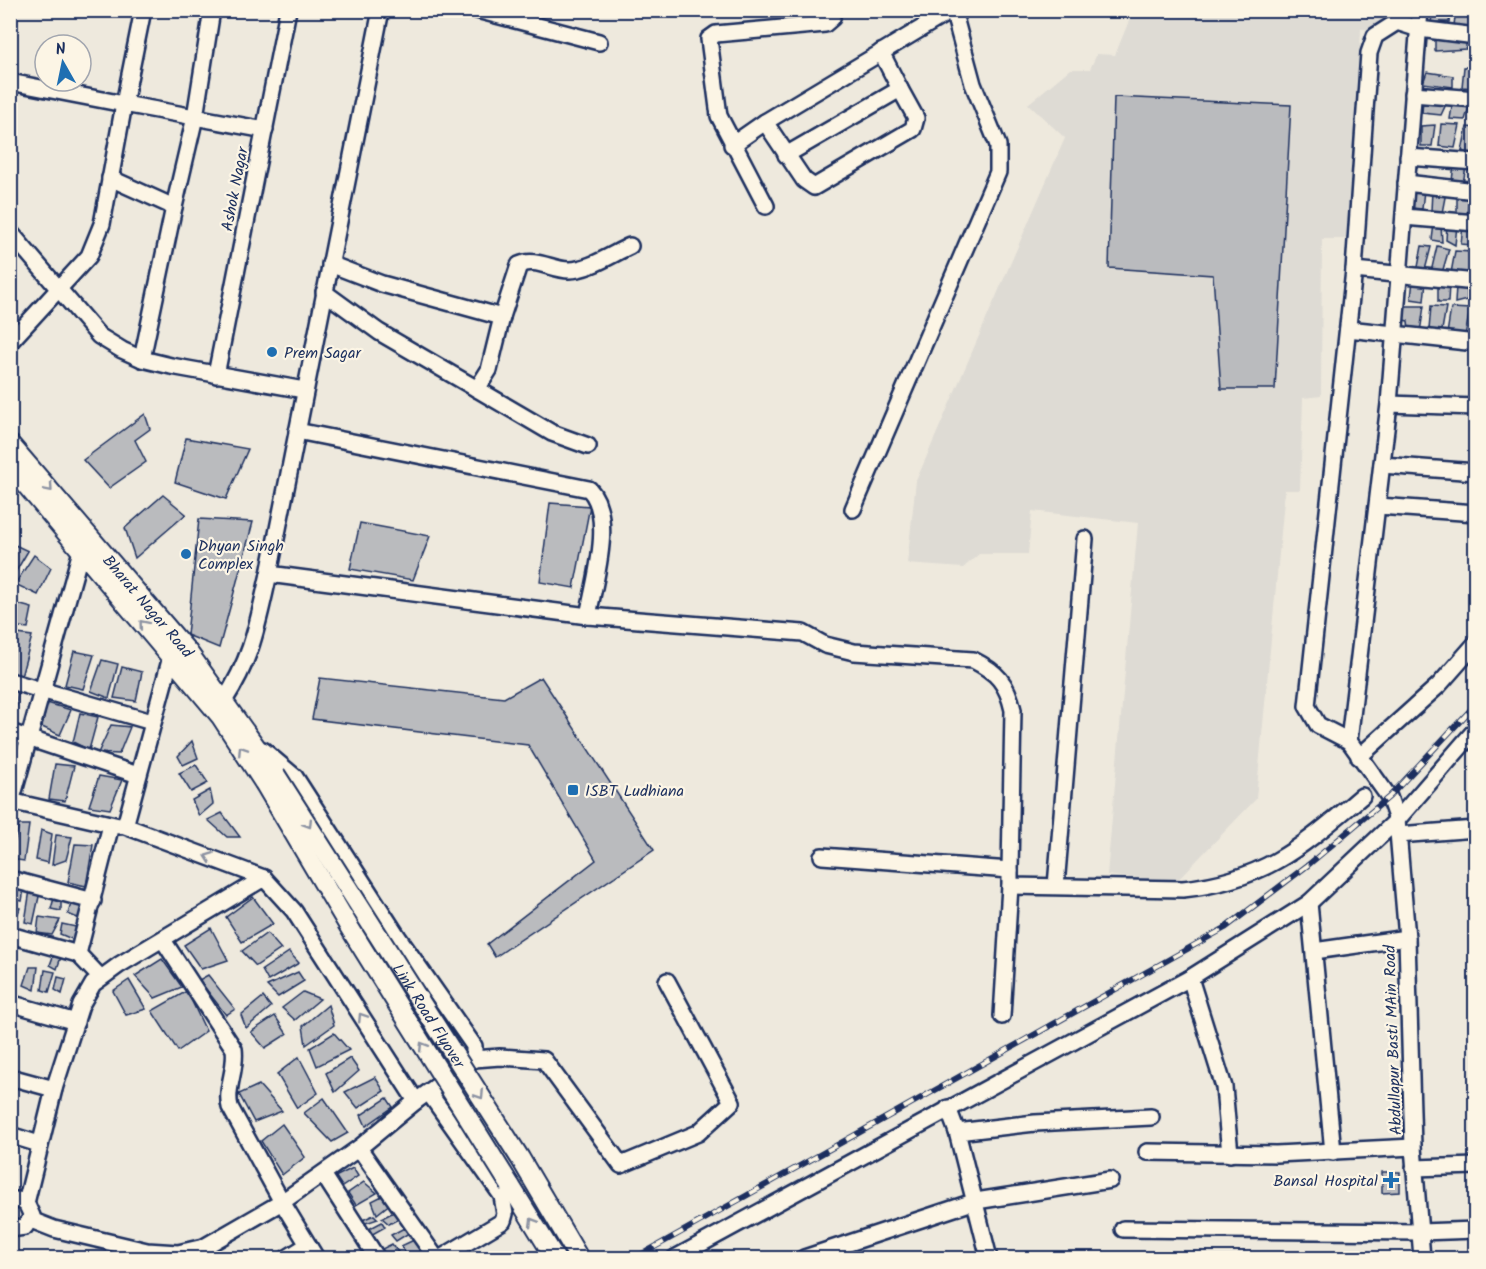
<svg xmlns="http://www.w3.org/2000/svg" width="1486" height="1269" font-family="Kalam,sans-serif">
  <rect width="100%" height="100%" fill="#eee9dd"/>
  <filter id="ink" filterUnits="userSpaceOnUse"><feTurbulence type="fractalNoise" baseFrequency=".0167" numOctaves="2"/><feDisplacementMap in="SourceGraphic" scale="12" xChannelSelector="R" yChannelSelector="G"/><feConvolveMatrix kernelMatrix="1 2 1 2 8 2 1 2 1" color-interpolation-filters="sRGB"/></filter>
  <g filter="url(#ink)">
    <path fill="#dedbd4" d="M1133,11H1398V30L1361,29L1351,239H1322L1321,396L1303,398L1300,490H1285L1256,799L1174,884L1107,875L1138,523L1032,511L1028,554H979L963,568L907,564L916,481L1065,138L1028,104L1070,69H1090L1097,54L1115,55Z"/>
    <g fill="#babbbe" stroke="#1b2f5e" stroke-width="1.5">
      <path d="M1433,10H1451L1449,22H1431Z"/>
      <path d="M1456,10H1472V28L1454,25Z"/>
      <path d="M1435,37L1466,41V49L1435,51Z"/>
      <path d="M1464,67H1474L1475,88L1462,87Z"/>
      <path d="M1427,72L1453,76V87L1423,83Z"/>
      <path d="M1114,97L1291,105L1275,389H1221L1213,275L1109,268Z"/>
      <path d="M1423,99L1447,102L1441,115L1422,113Z"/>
      <path d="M1453,101L1470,104L1465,120L1450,119Z"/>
      <path d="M1441,124L1460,125L1455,148L1439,146Z"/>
      <path d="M1435,125L1432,146H1421V126Z"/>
      <path d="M1467,127L1476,128V154L1462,151Z"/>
      <path d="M1454,164L1466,167L1463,183L1452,181Z"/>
      <path d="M1413,189L1424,190L1422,209L1412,208Z"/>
      <path d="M1432,191L1446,192L1442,213L1431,211Z"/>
      <path d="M1457,193L1469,196L1467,216L1457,213Z"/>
      <path d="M1434,224L1441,225L1442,242L1432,240Z"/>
      <path d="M1447,224L1457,225L1455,245L1446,240Z"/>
      <path d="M1463,226L1476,230L1472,245L1461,244Z"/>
      <path d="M1422,246L1431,247L1425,270L1418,267Z"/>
      <path d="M1437,246L1449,249L1442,273L1431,272Z"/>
      <path d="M1455,251L1472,252L1467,279L1451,273Z"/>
      <path d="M1413,280L1426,281L1424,301L1411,299Z"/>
      <path d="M1438,283L1449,284L1448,302H1438Z"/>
      <path d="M1456,286H1467V300L1455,303Z"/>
      <path d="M1404,306H1424L1420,332H1409L1408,321L1403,320Z"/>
      <path d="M1431,306L1446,307L1442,330H1429Z"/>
      <path d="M1451,308L1470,309L1465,336L1447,334Z"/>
      <path d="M145,414L150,429L135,440L146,462L109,488L83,460Z"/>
      <path d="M186,438L248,449L226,499L175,482Z"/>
      <path d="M163,495L186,514L135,558L125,528Z"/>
      <path d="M550,503L590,506L574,588L540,582Z"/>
      <path d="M199,519L253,522L219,648L187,635Z"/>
      <path d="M360,523L430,536L413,580L350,569Z"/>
      <path d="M15,545L28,551L12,578L10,551Z"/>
      <path d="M34,555L51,568L38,595L15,584Z"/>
      <path d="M10,602L32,608L28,628L10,626Z"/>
      <path d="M10,633L32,636L21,677L10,674Z"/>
      <path d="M74,651L94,655L83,689L65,685Z"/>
      <path d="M102,660L118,664L109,698L91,691Z"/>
      <path d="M122,667L142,672L136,701L114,698Z"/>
      <path d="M541,677L654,850L495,957L487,944L596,860L528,745L312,719L320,678L504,698Z"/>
      <path d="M10,689L18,691L15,723L10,722Z"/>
      <path d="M47,703L71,710L60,735L42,727Z"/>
      <path d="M80,713L98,717L89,750L73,742Z"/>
      <path d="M111,725L130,727L119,754L98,753Z"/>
      <path d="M192,741L198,758L183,765L178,756Z"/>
      <path d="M55,764L74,766L65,801L49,799Z"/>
      <path d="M196,765L208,783L191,792L179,773Z"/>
      <path d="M99,776L122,780L110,809L89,806Z"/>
      <path d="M210,790L213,804L199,816L192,800Z"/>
      <path d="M222,813L240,837H227L208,820Z"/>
      <path d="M19,825H29L24,861L10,859Z"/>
      <path d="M41,830L52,834L48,863L36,860Z"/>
      <path d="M56,835L72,837L66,860L52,865Z"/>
      <path d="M75,844L93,845L86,886L68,882Z"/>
      <path d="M11,887L24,889L22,901L10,898Z"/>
      <path d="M30,890L40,892L33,924L25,922Z"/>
      <path d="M253,897L273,924L242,942L226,917Z"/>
      <path d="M54,898L61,900V911L51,909Z"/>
      <path d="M72,900L83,903L80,919L68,914Z"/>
      <path d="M10,906L20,908L13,926L10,925Z"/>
      <path d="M39,917L60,920L52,935L37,933Z"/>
      <path d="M62,924L76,927L74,940L60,934Z"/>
      <path d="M211,928L228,960L201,969L184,945Z"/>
      <path d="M267,933L281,949L256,966L242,951Z"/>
      <path d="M289,952L299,963L268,981L262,970Z"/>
      <path d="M54,954H62L57,969L50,965Z"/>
      <path d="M162,959L182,987L155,998L135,976Z"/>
      <path d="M30,967H38L35,990L24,985Z"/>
      <path d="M45,970L55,972L49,992L42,990Z"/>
      <path d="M298,972L304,981L278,997L267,986Z"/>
      <path d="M208,975L235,1009L226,1015L199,980Z"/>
      <path d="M58,977L66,979L62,994L55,990Z"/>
      <path d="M129,980L146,1009L126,1015L113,991Z"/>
      <path d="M187,991L206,1031L178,1051L152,1011Z"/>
      <path d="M303,992L320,999L295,1020L282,1008Z"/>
      <path d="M263,997L271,1007L246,1028L241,1015Z"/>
      <path d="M328,1005L334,1025L306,1045L303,1026Z"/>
      <path d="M275,1016L287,1034L265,1048L251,1032Z"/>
      <path d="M334,1033L349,1050L317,1066L310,1048Z"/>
      <path d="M299,1057L318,1093L297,1108L277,1074Z"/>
      <path d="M350,1058L359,1071L335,1092L326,1073Z"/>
      <path d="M375,1077L384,1091L358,1108L345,1092Z"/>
      <path d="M259,1085L282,1111L254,1122L239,1094Z"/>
      <path d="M324,1098L348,1133L332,1142L304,1113Z"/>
      <path d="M387,1098L393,1107L366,1126L361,1115Z"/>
      <path d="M282,1124L305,1157L282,1175L261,1141Z"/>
      <path d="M353,1168L358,1176L342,1187L335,1177Z"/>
      <path d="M1382,1172H1400V1192L1382,1193Z"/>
      <path d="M364,1182L377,1193L356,1205L348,1193Z"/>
      <path d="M384,1195L391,1203L377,1214L372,1201Z"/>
      <path d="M396,1211L402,1217L389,1224L382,1218Z"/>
      <path d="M374,1215L378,1219L363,1224L360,1221Z"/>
      <path d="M382,1222L385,1227L369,1236L365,1231Z"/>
      <path d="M406,1227L409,1233L396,1241L391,1235Z"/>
      <path d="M414,1240L427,1256L408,1258L401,1246Z"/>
      <path d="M392,1244L398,1252L382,1258L378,1251Z"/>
    </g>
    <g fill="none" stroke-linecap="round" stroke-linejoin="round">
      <g stroke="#1b2f5e" stroke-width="20">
        <g id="minor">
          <path d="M477,10L599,42"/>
          <path d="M1398,10L1397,22L1419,29L1476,36"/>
          <path d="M1420,10L1389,404L1349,741L1389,797L1397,820L1407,938L1413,1147L1422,1258"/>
          <path d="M10,82L124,104L143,10"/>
          <path d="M1413,94L1476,99"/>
          <path d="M765,122L804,180L814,187L913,129L916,118L900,89"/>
          <path d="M732,145L765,122L952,10"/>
          <path d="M786,155L900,89L881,52"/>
          <path d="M1408,157L1476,162"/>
          <path d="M110,178L174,207L142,359"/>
          <path d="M1406,183L1476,191"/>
          <path d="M766,206L719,116L709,39L716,34L825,24L832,18L831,10"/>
          <path d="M174,207L195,117L212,10"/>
          <path d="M1404,217L1476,223"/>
          <path d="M10,232L99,336L122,350L142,359L171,366L304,390"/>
          <path d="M1354,270L1476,282"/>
          <path d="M324,292L379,332L477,389L489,370L502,317L382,284L330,264"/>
          <path d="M502,317L519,265C535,257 552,270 569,270C589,270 612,254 630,246"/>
          <path d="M1348,329L1476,343"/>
          <path d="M10,342L89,256L102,224L124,104L265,130"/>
          <path d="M216,375L288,10"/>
          <path d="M477,389L552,433L588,446"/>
          <path d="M1389,404L1476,407"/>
          <path d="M297,431L589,489C615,516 594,583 588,616L803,633L825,645L854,652L973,660C997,672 1007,683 1013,710L1010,870"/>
          <path d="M1382,465L1476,472"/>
          <path d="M1378,506L1476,513"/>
          <path d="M853,509L998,172V145L973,84L953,10"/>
          <path d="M269,574L588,616"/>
          <path d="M171,657L125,826L264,878L294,911L416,1101"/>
          <path d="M10,681L152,722"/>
          <path d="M224,701C253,656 257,625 269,574L381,10"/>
          <path d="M10,732L138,775"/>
          <path d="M1349,741L1318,725L1307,706L1354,270L1369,53L1375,36L1397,22"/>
          <path d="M1359,757L1439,685L1476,643"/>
          <path d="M10,801L119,826"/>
          <path d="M10,806L81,551"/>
          <path d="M1398,835L1476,829"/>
          <path d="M822,856L1010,870V886L1183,889C1266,880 1301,847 1362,796"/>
          <path d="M10,879L93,901"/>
          <path d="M1056,886L1085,539"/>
          <path d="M1309,903L1333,1152"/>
          <path d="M10,935L78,954L111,825"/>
          <path d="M163,940L234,1049C237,1070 225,1088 230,1107L282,1202L316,1258"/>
          <path d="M1314,951L1407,938"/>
          <path d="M78,954L100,977"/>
          <path d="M1190,978L1224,1087L1230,1154"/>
          <path d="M10,1003L76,1022"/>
          <path d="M1002,1016L1010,886"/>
          <path d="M474,1059L500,1057L544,1060L621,1165L698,1133L732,1102L667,981"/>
          <path d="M10,1077L54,1089"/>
          <path d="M429,1093L502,1196L505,1214L503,1221L441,1258"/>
          <path d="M948,1108L957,1132L989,1258"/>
          <path d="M957,1132L1035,1123L1151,1117"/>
          <path d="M10,1135L39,1144"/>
          <path d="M359,1148L436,1258"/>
          <path d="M1147,1152L1276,1154L1413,1147"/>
          <path d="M1414,1168L1476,1166"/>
          <path d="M323,1174L377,1258"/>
          <path d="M10,1201L18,1200L26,1203L32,1216L25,1227L10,1229"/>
          <path d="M26,1203L54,1089L81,1005L93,984L119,965L264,878"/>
          <path d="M31,1220L54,1229L147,1251L178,1253L204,1247L282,1202L359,1148L416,1101L474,1059V1046L398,937L295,777L263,750"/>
          <path d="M1123,1229L1420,1232L1476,1230"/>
          <path d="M287,1258L308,1245"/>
          <path d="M675,1258L1190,978L1309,903L1397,820L1476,729"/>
          <path d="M804,1258L976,1201L1110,1180"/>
        </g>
      </g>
      <g stroke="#1b2f5e" stroke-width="22">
        <g id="major">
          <path id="s1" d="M10,444L188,652L276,775"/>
          <path d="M10,466L221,717L264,783"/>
          <path d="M510,1185L555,1258"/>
        </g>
      </g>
      <use href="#minor" stroke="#fcf5e5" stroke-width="15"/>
      <use href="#major" stroke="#fcf5e5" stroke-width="18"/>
      <g stroke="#1b2f5e" stroke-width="6">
        <path id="rail" d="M635,1258L1225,928L1308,865L1389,797L1476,704"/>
      </g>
      <use href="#rail" stroke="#fcf5e5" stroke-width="4" stroke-dasharray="11" stroke-linecap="butt"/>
      <g stroke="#1b2f5e" stroke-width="22" stroke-linecap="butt">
        <g id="major-bridge">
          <path id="s2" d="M276,775L520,1158L579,1258"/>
          <path d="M264,783L351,930L510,1185"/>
        </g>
      </g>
      <use href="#major-bridge" stroke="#fcf5e5" stroke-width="18"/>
    </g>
    <defs><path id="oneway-chevron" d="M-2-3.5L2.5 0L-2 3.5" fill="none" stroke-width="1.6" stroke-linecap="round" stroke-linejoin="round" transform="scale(1.5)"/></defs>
    <g stroke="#8c92a2">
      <use href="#oneway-chevron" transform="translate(49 488) rotate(49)"/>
      <use href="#oneway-chevron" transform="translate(143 624) rotate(-130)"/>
      <use href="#oneway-chevron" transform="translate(242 750) rotate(-123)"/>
      <use href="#oneway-chevron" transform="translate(308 824) rotate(58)"/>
      <use href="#oneway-chevron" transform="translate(209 857) rotate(-160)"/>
      <use href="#oneway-chevron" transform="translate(362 1017) rotate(-123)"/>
      <use href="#oneway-chevron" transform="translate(423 1046) rotate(-122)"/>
      <use href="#oneway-chevron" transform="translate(480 1095) rotate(57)"/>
      <use href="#oneway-chevron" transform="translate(533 1222) rotate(-121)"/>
    </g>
  </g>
  <g fill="#1f6fb2" stroke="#fcf5e5" stroke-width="2">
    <circle cx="272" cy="352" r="6"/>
    <circle cx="186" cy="554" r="6"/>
    <rect x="567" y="784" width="12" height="12" rx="3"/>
    <path d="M1388 1171h6v6h6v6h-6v6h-6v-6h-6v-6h6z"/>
  </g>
  <g text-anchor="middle" stroke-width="4.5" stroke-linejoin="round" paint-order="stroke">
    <g font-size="16" fill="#1b2f5e" stroke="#fcf5e5">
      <text transform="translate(234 189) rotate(-79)" y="6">Ashok Nagar</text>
      <text dy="6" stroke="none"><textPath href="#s1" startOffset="213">Bharat Nagar Road</textPath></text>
      <text dy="6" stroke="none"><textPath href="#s2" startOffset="285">Link Road Flyover</textPath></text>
      <text transform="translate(1392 1040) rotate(-92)" y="6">Abdullapur Basti MAin Road</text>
    </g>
    <g font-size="16" fill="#1b2f5e" stroke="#fcf5e5" text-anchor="start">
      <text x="284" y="358">Prem Sagar</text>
      <text x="198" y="551">Dhyan Singh<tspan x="198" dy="18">Complex</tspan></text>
      <text x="585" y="796">ISBT Ludhiana</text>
      <text x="1378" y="1186" text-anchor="end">Bansal Hospital</text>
    </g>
  </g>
  <rect width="1486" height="1269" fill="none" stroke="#fcf5e5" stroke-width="36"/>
  <rect x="18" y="18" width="1450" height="1233" fill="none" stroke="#1b2f5e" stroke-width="2" filter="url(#ink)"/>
  <g transform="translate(63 63) rotate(351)"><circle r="28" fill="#fcf5e5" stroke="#a2a6af" stroke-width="1.5"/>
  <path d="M0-4.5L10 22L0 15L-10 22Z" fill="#1f6fb2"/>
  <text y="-9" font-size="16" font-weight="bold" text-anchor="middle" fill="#1b2f5e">N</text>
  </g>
</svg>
